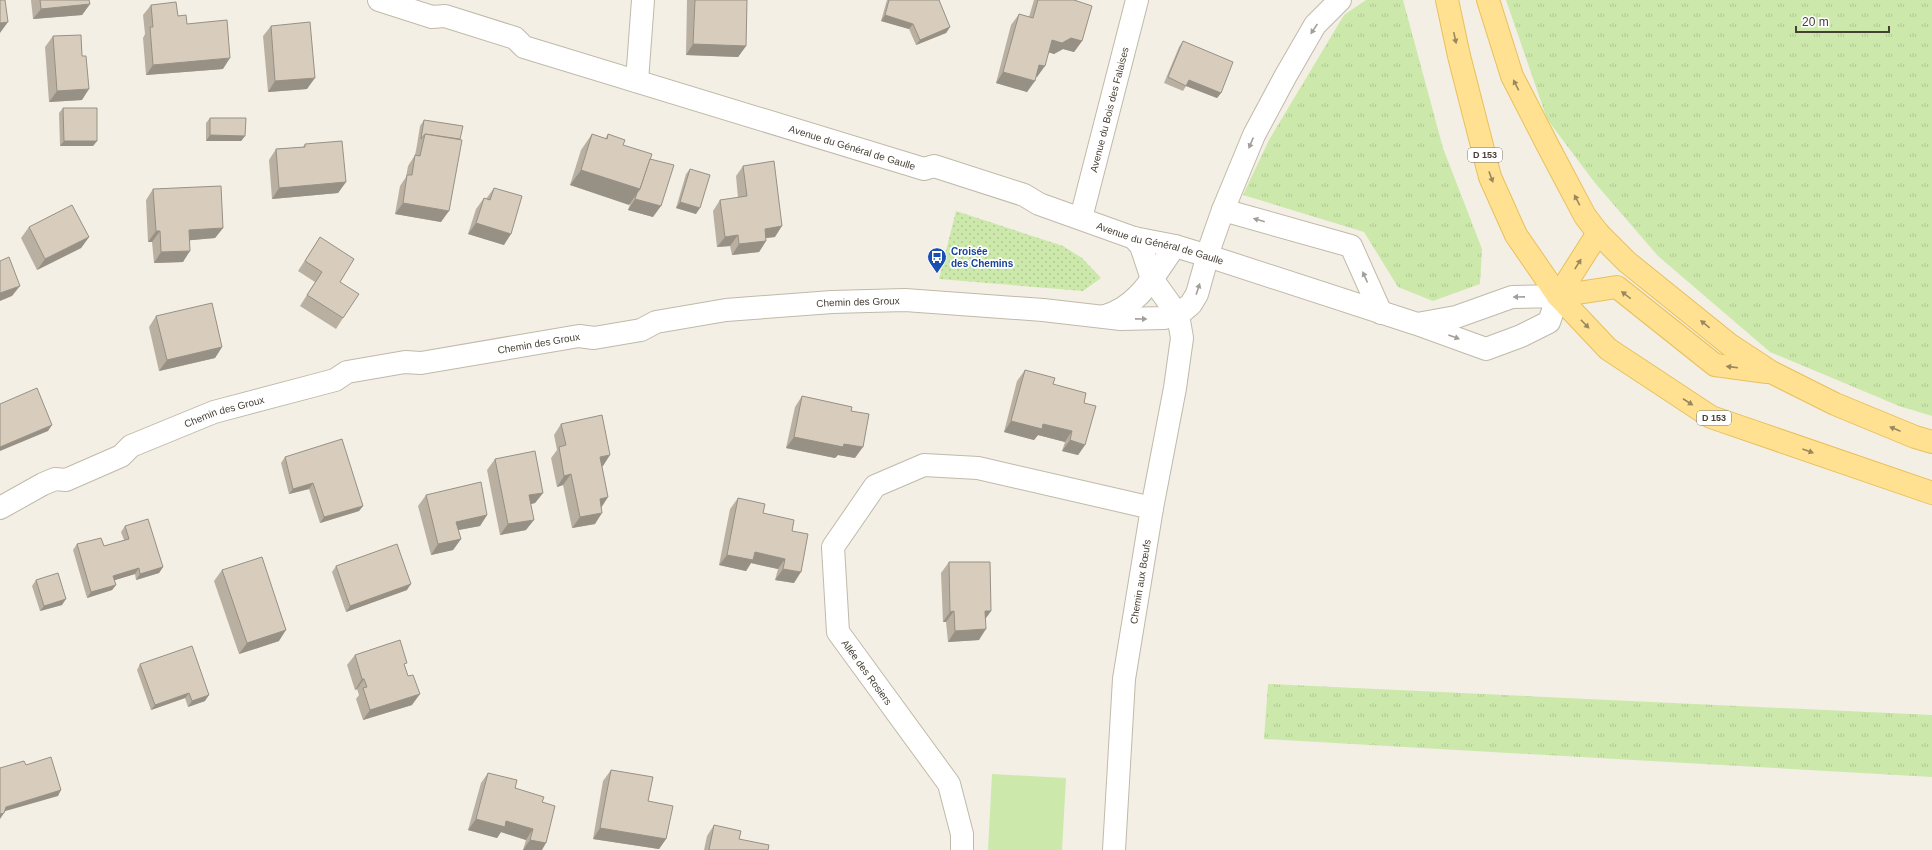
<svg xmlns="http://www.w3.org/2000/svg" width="1932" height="850" font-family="Helvetica,sans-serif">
  <defs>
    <pattern id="grass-tufts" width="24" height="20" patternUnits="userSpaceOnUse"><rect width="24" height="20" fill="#cce9ab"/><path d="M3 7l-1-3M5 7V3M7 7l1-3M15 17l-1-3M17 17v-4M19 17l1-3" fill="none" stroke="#b1c994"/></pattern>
    <pattern id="park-dots" width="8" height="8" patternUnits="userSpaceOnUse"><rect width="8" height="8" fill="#cce9ab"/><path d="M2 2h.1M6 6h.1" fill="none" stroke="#b1c994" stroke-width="1.8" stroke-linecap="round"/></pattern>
  </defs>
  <rect width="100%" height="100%" fill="#f3efe4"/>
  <g fill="url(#grass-tufts)">
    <path d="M1366,0H1403L1443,148L1482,249L1480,284L1433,301L1398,287L1364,232L1243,195L1269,140L1344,15Z"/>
    <path d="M1506,0H1932V416L1899,406L1770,352L1658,256L1595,183L1547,119Z"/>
    <path d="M1268,684L1932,715V777L1264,739Z"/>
  </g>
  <path fill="url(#park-dots)" d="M956,211L1063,246L1082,258L1101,278L1083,291L939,279Z"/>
  <path fill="#cce9ab" d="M992,774L1066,778L1062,850H988Z"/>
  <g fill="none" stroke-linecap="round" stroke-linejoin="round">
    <g stroke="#c1b9a9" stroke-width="24">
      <g id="minor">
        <path id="s1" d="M379,0L432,17L445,16L515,38L524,47L924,169L934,166L1024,195L1039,204L1134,238L1175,246L1208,256L1417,324L1486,349L1521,336L1549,322L1558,296L1512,297L1456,317L1417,324"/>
        <path d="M637,81L643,0"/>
        <path d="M1223,210L1351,246L1381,313"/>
        <path id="s2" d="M1081,218L1137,0"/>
        <path d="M1105,316C1140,306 1155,273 1175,246"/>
        <path id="s3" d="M0,508L43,484L55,479L66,480L121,456L131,446L214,412L335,380L347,372L405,362L421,363L579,336L594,338L641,330L656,322L726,310L832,302L905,300L1043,310L1121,319L1164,318L1178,315L1191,304L1197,294L1211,244L1223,210L1254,135L1285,77L1315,25L1340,0"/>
        <path d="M962,850V834L949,784L838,632L833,547L875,486L924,465L978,468L1152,508"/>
        <path id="s4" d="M1114,850L1124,679L1152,508L1175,388L1182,338L1178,315L1152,279L1141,246L1134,238"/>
      </g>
    </g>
    <g stroke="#e8c05d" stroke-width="24">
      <g id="major">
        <path d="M1447,0L1459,56L1490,177L1516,235L1558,296L1608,349L1711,417L1932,493"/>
        <path d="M1488,0L1512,76L1549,148L1585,216L1598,233L1627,262L1730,345L1771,372L1835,404L1915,437L1932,442"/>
        <path d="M1558,296L1617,287L1715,365L1767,372"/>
        <path d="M1558,296L1598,233"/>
      </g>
    </g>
    <use href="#minor" stroke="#fff" stroke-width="22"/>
    <use href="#major" stroke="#ffe191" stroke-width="22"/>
  </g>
  <g fill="#bab0a2">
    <path d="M31,0H89L90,4L82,15L33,19Z"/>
    <path d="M687,0H747L746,46L738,57L686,55Z"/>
    <path d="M887,0H939L950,27L946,33L916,45L909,29L881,21Z"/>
    <path d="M1034,0H1074L1082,41L1074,52L1063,49L1054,54L1049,52L1037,77H1036L1027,92L996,83L1011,25L1019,14L1029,17Z"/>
    <path d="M151,5L178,16L187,24L223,69L146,75L143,38L145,34L143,15Z"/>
    <path d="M271,26L307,89L268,92L263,36Z"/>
    <path d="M53,36L82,100L49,102L45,47Z"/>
    <path d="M1183,41L1221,93L1217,98L1186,86L1183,91L1164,83L1179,47Z"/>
    <path d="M63,108L97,141L93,146H60L59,113Z"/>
    <path d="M210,118L245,136L241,141H206V123Z"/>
    <path d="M424,120L441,222L395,214L400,186L406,177L408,166L415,155L417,145L420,126Z"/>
    <path d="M592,134L605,139L608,134L623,145L650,159L653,217L628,210L630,204L570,185L581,150Z"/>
    <path d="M305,144L346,182L338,193L272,199L269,160L276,149L303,147Z"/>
    <path d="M743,166L775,237L766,238V241L759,252L732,255L730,246L717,247L713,211L720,200L738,198L736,176Z"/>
    <path d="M690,169L696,214L676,208L686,174Z"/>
    <path d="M494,188L504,245L468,234L476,209L484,198L486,199Z"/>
    <path d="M153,189L223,228L215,238L190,240L183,262L154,263L152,242H148L146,200Z"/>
    <path d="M29,227L89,237L81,248L37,270L21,238Z"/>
    <path d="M320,237L340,282L343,318L336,329L300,306L315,282L298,271Z"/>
    <path d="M156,316L222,347L215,358L159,371L149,327Z"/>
    <path d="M1025,370L1053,384L1084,403L1085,445L1078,455L1062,451L1065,442L1038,435L1034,440L1004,432L1017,381Z"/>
    <path d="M802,396L851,411L855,458L838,455L835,458L786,448L795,407Z"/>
    <path d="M561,424L603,466H602L608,497L601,507L595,524L572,528L563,485L557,487L551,458L557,450L554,435Z"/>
    <path d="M285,457L363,506L359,511L320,523L309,489L289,494L281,463Z"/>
    <path d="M495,459L543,493L535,503L531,504L526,530L500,535L487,470Z"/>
    <path d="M426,495L487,515L480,526L458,530L461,539L453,550L431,555L418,506Z"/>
    <path d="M738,498L763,513L792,531L794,583L775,580L778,569L751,563L746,571L719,565L730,509Z"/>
    <path d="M125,526L163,567L159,573L136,580L135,574L114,580L116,585L112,590L87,598L73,550L77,544L104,546L124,540L121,532Z"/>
    <path d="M949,562L991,611L986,618L979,640L948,642L946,622H943L941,573Z"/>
    <path d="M336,566L407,590L346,612L332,572Z"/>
    <path d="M222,570L279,641L239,654L214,581Z"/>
    <path d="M36,580L62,605L40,611L32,586Z"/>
    <path d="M355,655L405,666L412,705L363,720L356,699L359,695L357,689L355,690L347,665Z"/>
    <path d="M140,664L205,701L188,707L185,698L151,710L137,670Z"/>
    <path d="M611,770L648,801L666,839L659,849L593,839L603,781Z"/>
    <path d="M488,773L542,802V850H523L526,840L501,832L497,838L468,830L481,783Z"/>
    <path d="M714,825L739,839L768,850H704L707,836Z"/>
  </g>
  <g fill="#979084">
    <path d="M90,4L82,15L33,19L41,9Z"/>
    <path d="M885,15L913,24L909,29L881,21Z"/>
    <path d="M8,22L0,33V23Z"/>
    <path d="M950,27L946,33L916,45L920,40Z"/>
    <path d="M1071,38L1082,41L1074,52L1063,49L1054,54L1044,51L1052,40Z"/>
    <path d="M693,44L746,46L738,57L686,55Z"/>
    <path d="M230,58L223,69L146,75L153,65Z"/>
    <path d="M1039,65L1045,66L1037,77L1032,76Z"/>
    <path d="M1003,72L1035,81L1027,92L996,83Z"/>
    <path d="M315,78L307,89L268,92L275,81Z"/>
    <path d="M1189,80L1221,93L1217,98L1186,86Z"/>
    <path d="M89,89L82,100L49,102L57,91Z"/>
    <path d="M210,135L245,136L241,141H206Z"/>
    <path d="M64,141H97L93,146H60Z"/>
    <path d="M581,170L640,189L629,205L570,185Z"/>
    <path d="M346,182L338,193L272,199L279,188Z"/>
    <path d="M635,199L661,206L653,217L628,210Z"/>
    <path d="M680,202L700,208L696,214L676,208Z"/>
    <path d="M403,203L449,211L441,222L395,214Z"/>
    <path d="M476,223L511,234L504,245L468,234Z"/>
    <path d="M782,226L775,237L757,239L765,229Z"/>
    <path d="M223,228L215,238L182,241L189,230Z"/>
    <path d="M156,231H160L152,242H148Z"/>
    <path d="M738,235L730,246L717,247L725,237Z"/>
    <path d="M89,237L81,248L37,270L45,259Z"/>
    <path d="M766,241L759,252L732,255L739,244Z"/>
    <path d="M190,251L183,262L154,263L161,252Z"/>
    <path d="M20,286L12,296L0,301V293Z"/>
    <path d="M222,347L215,358L159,371L167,360Z"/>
    <path d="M1011,421L1043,424L1072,431L1065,442L1038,435L1034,440L1004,432Z"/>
    <path d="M52,425L48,431L0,451V447Z"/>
    <path d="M794,437L844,444L863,447L855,458L838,455L835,458L786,448Z"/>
    <path d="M1070,440L1085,445L1078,455L1062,451Z"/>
    <path d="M610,455L603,466L593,468L600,457Z"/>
    <path d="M571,474L563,485L557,487L564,476Z"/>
    <path d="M313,483L309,489L289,494L293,489Z"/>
    <path d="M543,493L535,503L522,506L529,495Z"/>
    <path d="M608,497L601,508L600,499Z"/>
    <path d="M363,506L359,511L320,523L324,517Z"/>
    <path d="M602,513L595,524L572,528L580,517Z"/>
    <path d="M487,515L480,526L448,532L456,522Z"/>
    <path d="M534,520L526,530L500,535L508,524Z"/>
    <path d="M461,539L453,550L431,555L438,544Z"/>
    <path d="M755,552L785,559L778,569L751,563L746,571L719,565L727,555Z"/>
    <path d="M163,567L159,573L136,580L140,574Z"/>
    <path d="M139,568L135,574L109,582L113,576Z"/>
    <path d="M783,569L801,572L794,583L775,580Z"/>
    <path d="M411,584L407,590L346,612L350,606Z"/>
    <path d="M116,585L112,590L87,598L91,592Z"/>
    <path d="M66,599L62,605L40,611L44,606Z"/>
    <path d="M954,611L946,622H943L950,612Z"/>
    <path d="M985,611H991L983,622Z"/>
    <path d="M986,629L979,640L948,642L955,631Z"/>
    <path d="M286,630L279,641L239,654L247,643Z"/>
    <path d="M362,679H364L357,689L355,690Z"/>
    <path d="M189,693L185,698L151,710L155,705Z"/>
    <path d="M420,694L412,705L363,720L370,710Z"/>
    <path d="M209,695L205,701L188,707L192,701Z"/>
    <path d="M61,790L58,796L2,812L6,807Z"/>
    <path d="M4,813L0,819V814Z"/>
    <path d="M476,819L506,821L533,829L526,840L501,832L497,838L468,830Z"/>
    <path d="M600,828L666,839L659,849L593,839Z"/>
    <path d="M530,840L546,843L542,850H523Z"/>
  </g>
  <g fill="#d8cdbc" stroke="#979084">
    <path d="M0,0H5L8,22L0,23Z"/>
    <path d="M40,0H89L90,4L41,9Z"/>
    <path d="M695,0H747L746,46L693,44Z"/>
    <path d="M889,0H939L950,27L920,40L913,24L885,15Z"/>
    <path d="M1038,0H1074L1092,6L1082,41L1071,38L1062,43L1052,40L1045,66L1039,65L1035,81L1003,72L1019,14L1033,18Z"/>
    <path d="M176,2L178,16L186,15L187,24L227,20L230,58L153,65L150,27H153L151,5Z"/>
    <path d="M310,22L315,78L275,81L271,26Z"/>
    <path d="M81,35L82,56H86L89,89L57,91L53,36Z"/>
    <path d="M1183,41L1233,62L1221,93L1189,80L1186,86L1168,77Z"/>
    <path d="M63,108H97V141H64Z"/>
    <path d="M210,118H246L245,136L210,135Z"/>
    <path d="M424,120L463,126L460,139L425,134L421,139Z"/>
    <path d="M425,134L462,140L449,211L403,203L407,175H412L415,155L420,156Z"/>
    <path d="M592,134L607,139L608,134L625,140L623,145L652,154L640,189L581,170Z"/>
    <path d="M342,141L346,182L279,188L276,149L305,147V144Z"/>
    <path d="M650,159L674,165L661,206L635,199L637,193L640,189Z"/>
    <path d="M774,161L782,226L765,229L766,241L739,244L738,235L725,237L720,200L747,196L743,166Z"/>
    <path d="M690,169L710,175L700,208L680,202Z"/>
    <path d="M221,186L223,228L189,230L190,251L161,252L160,231H156L153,189Z"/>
    <path d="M494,188L522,196L511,234L476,223L484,198L490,200Z"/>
    <path d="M72,205L89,237L45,259L29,227Z"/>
    <path d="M320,237L354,259L340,282L359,294L343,318L307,295L322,272L305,261Z"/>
    <path d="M9,257L20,286L0,293V261Z"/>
    <path d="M212,303L222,347L167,360L156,316Z"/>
    <path d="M1025,370L1055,378L1053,384L1086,393L1084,403L1096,406L1085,445L1070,440L1072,431L1043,424L1042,429L1011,421Z"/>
    <path d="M37,388L52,425L0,447V404Z"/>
    <path d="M802,396L852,407L851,411L869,414L863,447L844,444L843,447L794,437Z"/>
    <path d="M602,415L610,455L600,457L608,497L600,499L602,513L580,517L571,474L564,476L559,447L566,445L561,424Z"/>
    <path d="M342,439L363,506L324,517L313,483L293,489L285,457Z"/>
    <path d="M535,451L543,493L529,495L534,520L508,524L495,459Z"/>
    <path d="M481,482L487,515L456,522L461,539L438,544L426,495Z"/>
    <path d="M738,498L765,504L763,513L794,520L792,531L808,534L801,572L783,569L785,559L755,552L753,560L727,555Z"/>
    <path d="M148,519L163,567L140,574L139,568L113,576L116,585L91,592L77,544L101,538L104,546L129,539L125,526Z"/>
    <path d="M397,544L411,584L350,606L336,566Z"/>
    <path d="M262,557L286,630L247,643L222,570Z"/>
    <path d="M949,562H990L991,611H985L986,629L955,631L954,611L950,612Z"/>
    <path d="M58,573L66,599L44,606L36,580Z"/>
    <path d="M400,640L407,663L404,664L408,676L413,675L420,694L370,710L363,688L367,687L364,679H362L355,655Z"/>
    <path d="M192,646L209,695L192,701L189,693L155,705L140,664Z"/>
    <path d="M51,757L61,790L6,807L4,813L0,814V768L24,761L26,765Z"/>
    <path d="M611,770L653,777L648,801L673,806L666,839L600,828Z"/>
    <path d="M488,773L517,780L515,788L544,797L542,802L555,806L546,843L530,840L533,829L506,821L505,827L476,819Z"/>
    <path d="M714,825L741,831L739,839L769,845L768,850H709Z"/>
  </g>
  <defs><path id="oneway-solid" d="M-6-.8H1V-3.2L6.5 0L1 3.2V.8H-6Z"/></defs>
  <g fill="#a29f9a">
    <use href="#oneway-solid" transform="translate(1314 29) rotate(124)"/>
    <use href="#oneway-solid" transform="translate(1251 143) rotate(113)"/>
    <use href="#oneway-solid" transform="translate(1259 220) rotate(-164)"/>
    <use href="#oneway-solid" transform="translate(1365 277) rotate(-114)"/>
    <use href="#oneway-solid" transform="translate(1198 289) rotate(-72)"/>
    <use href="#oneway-solid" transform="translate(1519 297) rotate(179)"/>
    <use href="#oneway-solid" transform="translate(1141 319) rotate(1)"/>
    <use href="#oneway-solid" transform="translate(1454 337) rotate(20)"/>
  </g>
  <g fill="#99885e">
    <use href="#oneway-solid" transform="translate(1455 38) rotate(78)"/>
    <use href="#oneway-solid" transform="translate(1516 85) rotate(-117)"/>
    <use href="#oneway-solid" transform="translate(1491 177) rotate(70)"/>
    <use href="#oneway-solid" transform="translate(1577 200) rotate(-118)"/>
    <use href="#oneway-solid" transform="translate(1578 264) rotate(-58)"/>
    <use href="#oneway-solid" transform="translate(1626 295) rotate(-142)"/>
    <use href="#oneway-solid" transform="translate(1585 324) rotate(46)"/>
    <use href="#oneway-solid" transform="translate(1705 324) rotate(-141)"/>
    <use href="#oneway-solid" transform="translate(1732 367) rotate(-173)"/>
    <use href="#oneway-solid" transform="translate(1688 402) rotate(33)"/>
    <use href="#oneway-solid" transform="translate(1895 429) rotate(-157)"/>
    <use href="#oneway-solid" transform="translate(1808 451) rotate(20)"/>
  </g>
  <defs>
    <g id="bus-pin" transform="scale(1)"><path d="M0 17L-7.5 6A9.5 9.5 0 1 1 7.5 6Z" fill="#1a4fb4" stroke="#fff"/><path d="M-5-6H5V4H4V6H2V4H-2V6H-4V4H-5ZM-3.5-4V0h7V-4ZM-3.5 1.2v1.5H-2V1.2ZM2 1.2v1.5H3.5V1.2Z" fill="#fff"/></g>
  </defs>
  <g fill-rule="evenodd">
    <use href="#bus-pin" x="937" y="257"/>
  </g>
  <g text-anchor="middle" stroke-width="3.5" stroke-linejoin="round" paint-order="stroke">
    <g fill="#fff" stroke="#7d7971" stroke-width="1">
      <rect x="1468" y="148" width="34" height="14" rx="3"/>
      <rect x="1697" y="411" width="34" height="14" rx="3"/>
    </g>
    <g font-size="9" font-weight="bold" fill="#453f34">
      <text x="1485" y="158">D 153</text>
      <text x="1714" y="421">D 153</text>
    </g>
    <g font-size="10" fill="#453f34" stroke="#fff">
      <text dy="4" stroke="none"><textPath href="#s2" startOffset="112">Avenue du Bois des Falaises</textPath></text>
      <text dy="4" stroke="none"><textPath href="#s1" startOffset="498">Avenue du Général de Gaulle</textPath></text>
      <text dy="4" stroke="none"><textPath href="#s1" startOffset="823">Avenue du Général de Gaulle</textPath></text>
      <text dy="4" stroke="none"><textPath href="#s3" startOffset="895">Chemin des Groux</textPath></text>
      <text dy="4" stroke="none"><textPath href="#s3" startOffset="571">Chemin des Groux</textPath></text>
      <text dy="4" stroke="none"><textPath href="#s3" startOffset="247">Chemin des Groux</textPath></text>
      <text dy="4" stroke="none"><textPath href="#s4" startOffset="270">Chemin aux Bœufs</textPath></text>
      <text transform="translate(867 672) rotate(54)" y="4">Allée des Rosiers</text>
    </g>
    <g font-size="10" font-weight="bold" fill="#164399" stroke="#fff" text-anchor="start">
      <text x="951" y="255">Croisée<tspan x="951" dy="12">des Chemins</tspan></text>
    </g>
  </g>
  <path d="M1796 26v6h93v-6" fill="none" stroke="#453f34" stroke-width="2"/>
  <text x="1802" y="26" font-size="12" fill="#453f34" stroke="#ffffff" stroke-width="3" paint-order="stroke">20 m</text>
</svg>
